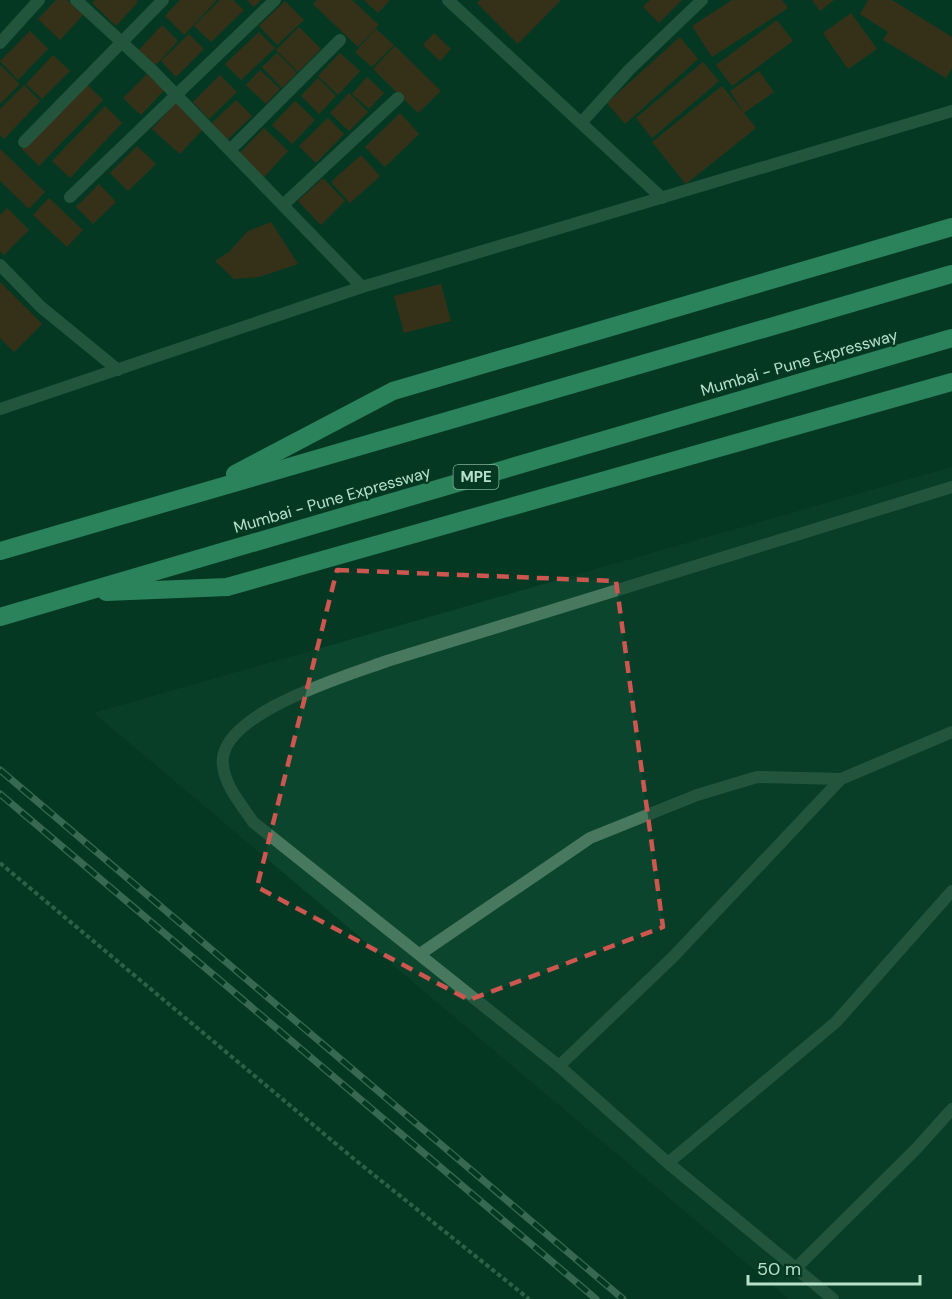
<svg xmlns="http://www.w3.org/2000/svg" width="952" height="1299" font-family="'DM Sans',sans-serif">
  <rect width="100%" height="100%" fill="#063923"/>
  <path fill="#0c452d" d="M952,467V1299H789L94,713Z"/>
  <g fill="#70280c">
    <path d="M56,0H67L83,15L60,40L38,19Z"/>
    <path d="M95,0H136L138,2L116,26L92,3Z"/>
    <path d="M180,0H217L184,35L165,16Z"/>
    <path d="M220,0H233L244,10L211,42L194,26Z"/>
    <path d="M247,0H261L254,7Z"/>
    <path d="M317,0H352L379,25L358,47L313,4Z"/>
    <path d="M364,0H390L378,13Z"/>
    <path d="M480,0H561L518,44L477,3Z"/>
    <path d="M650,0H682L659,23L643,7Z"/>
    <path d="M732,0H782L788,8L712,57L692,26Z"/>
    <path d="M812,0H834L820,11Z"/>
    <path d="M868,0H892L952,37V68L946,78L883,40L888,32L860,14Z"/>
    <path d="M285,1L304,20L277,45L259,26Z"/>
    <path d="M851,13L877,49L848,69L823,33Z"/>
    <path d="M777,20L793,41L732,86L716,65Z"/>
    <path d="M162,25L178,41L156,65L139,50Z"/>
    <path d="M299,27L321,49L298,72L276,50Z"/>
    <path d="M376,29L394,45L372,67L355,52Z"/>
    <path d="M30,31L48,49L18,80L0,61Z"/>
    <path d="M259,32L275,48L241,80L225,64Z"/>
    <path d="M434,33L451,49L440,61L423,45Z"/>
    <path d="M189,34L204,49L176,77L161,61Z"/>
    <path d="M680,37L698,59L625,124L607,103Z"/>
    <path d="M395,46L441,91L418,113L373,69Z"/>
    <path d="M277,53L297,73L282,88L262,67Z"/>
    <path d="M340,53L360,71L338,95L318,76Z"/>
    <path d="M53,55L70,71L42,99L26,84Z"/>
    <path d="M703,62L719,81L652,138L636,118Z"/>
    <path d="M0,65L20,84L0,104Z"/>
    <path d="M260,70L280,89L266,104L246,85Z"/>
    <path d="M759,71L774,92L744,113L730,91Z"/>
    <path d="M147,74L164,90L141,115L123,98Z"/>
    <path d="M220,75L237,92L209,119L193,102Z"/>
    <path d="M367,77L384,93L369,109L352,94Z"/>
    <path d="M318,78L336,96L319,114L301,96Z"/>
    <path d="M87,84L103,100L39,166L22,149Z"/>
    <path d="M24,85L40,101L4,139L0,135V109Z"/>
    <path d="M722,86L756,128L686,184L652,142Z"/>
    <path d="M349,93L368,112L349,131L330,113Z"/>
    <path d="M236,100L252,116L227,140L212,123Z"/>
    <path d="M295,101L315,120L292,144L272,125Z"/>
    <path d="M176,103L203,129L180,154L152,129Z"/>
    <path d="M105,106L122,123L70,178L52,161Z"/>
    <path d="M400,113L419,134L385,167L365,147Z"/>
    <path d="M328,118L344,134L316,163L299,146Z"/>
    <path d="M264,128L288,151L264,177L239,154Z"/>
    <path d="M137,146L156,164L128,191L110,173Z"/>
    <path d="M0,149L45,192L29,209L0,181Z"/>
    <path d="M361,155L380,176L350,203L331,182Z"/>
    <path d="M323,178L345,201L321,225L298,201Z"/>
    <path d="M99,184L116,202L93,224L76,207Z"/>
    <path d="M49,198L83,230L67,247L33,215Z"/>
    <path d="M7,208L29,230L4,255L0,251V215Z"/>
    <path d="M271,222L298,264L259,277L234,279L215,261L229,252L248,231Z"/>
    <path d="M0,282L42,324L14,352L0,338Z"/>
    <path d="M441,284L451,321L404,333L394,296Z"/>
  </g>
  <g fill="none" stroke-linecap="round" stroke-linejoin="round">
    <path stroke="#619079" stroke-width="4" stroke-dasharray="4.5 3" stroke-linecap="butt" d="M0,863L354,1159L529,1299"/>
    <g stroke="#48785e" stroke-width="12">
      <path d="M420,954L590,838L697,795L757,777L841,779"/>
      <path d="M559,1066L673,957L841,779L952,732"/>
      <path d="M668,1163L836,1022L952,891"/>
      <path d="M796,1268L917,1148L952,1109"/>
      <path d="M833,1299L668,1163L559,1066L253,822C242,805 226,788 223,766C215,714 349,675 387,661L952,487"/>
    </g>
    <g stroke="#48785e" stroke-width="12">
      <path d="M76,0L153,71L362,287"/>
      <path d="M448,0L662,198"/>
      <path d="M0,43L39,0"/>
      <path d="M581,123L629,70L702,0"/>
      <path d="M24,142L163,0"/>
      <path d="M230,150L340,40"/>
      <path d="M70,197L275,0"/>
      <path d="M283,205L398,98"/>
      <path d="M0,265L41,307L118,370"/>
      <path d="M0,409L362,287L952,111"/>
    </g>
    <g stroke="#57dd9d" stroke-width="18">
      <path d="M235,474L393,391L952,227"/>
      <path d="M0,551L952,274"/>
      <path d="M106,592L227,587L952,382"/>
      <path d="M0,617L952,338"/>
    </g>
    <g stroke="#76a38c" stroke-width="7">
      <g id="rail">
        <path d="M0,770L623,1299"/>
        <path d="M0,794L596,1299"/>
      </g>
    </g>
    <use href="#rail" stroke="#063923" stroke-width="4.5" stroke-dasharray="14" stroke-linecap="butt"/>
  </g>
  <path d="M0 0H952V1299H0ZM337,570L616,581L663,927L469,1000L257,887Z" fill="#063923" fill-opacity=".55" fill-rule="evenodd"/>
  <path fill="none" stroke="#ce5650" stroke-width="4.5" stroke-dasharray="12 8" stroke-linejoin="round" d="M337,570L616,581L663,927L469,1000L257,887Z"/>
  <g text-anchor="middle" stroke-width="4.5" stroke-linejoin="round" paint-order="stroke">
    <rect fill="#063923" stroke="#82af97" stroke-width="1.5" x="453.5" y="465" width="45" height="24" rx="4.5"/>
    <g font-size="15" font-weight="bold" fill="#b7e1c9">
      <text x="476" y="482">MPE</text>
    </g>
    <g font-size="16" fill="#b7e1c9" stroke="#063923">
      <text transform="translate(799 362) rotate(-16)" y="6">Mumbai - Pune Expressway</text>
      <text transform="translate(332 499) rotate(-16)" y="6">Mumbai - Pune Expressway</text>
    </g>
  </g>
  <path d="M748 1275v9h172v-9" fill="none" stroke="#b7e1c9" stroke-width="3"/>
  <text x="757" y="1275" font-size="18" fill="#b7e1c9" stroke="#063923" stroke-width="4.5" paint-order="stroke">50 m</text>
</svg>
